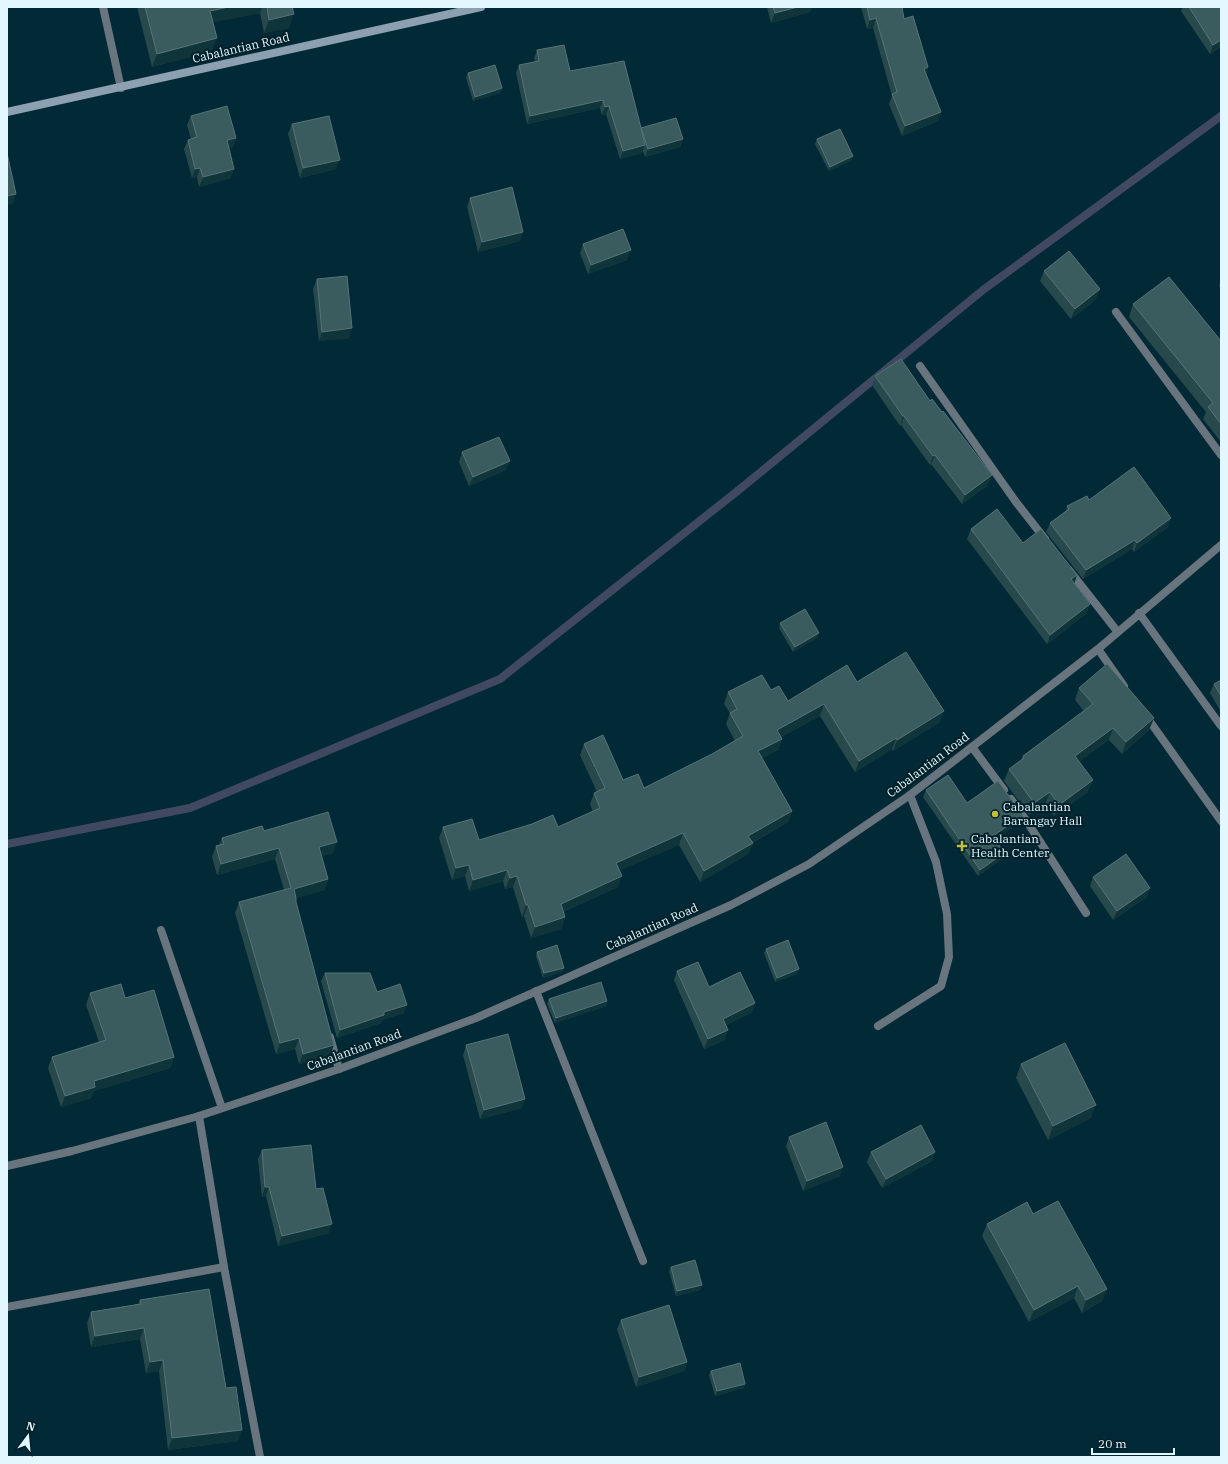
<svg xmlns="http://www.w3.org/2000/svg" width="1228" height="1464" font-family="'IBM Plex Serif',serif">
  <rect width="100%" height="100%" fill="#012a36"/>
  <g fill="none" stroke-linecap="round" stroke-linejoin="round">
    <path stroke="#404960" stroke-width="8" d="M7,844L190,808L500,679L740,489L983,290L1221,116"/>
    <g stroke="#68747e" stroke-width="8">
      <path d="M1139,613L1221,726"/>
      <path d="M972,747L1004,790"/>
      <path d="M1011,799L1026,820L1086,913"/>
      <path d="M536,991L643,1261"/>
      <path d="M878,1026L941,986L949,957L947,914L936,862L910,795"/>
    </g>
    <g stroke="#68747e" stroke-width="8">
      <path d="M103,7L121,88"/>
      <path d="M1116,312L1221,455"/>
      <path d="M920,366L1016,502L1045,539"/>
      <path d="M1069,570L1117,631"/>
      <path d="M1098,649L1124,686"/>
      <path d="M1146,716L1221,821"/>
      <path d="M161,930L222,1108"/>
      <path d="M330,1037L339,1069"/>
      <path d="M199,1116L224,1267L260,1457"/>
      <path d="M7,1166L72,1151L199,1116L339,1069L476,1018L731,905L809,864L910,795L1098,649L1221,545"/>
      <path d="M7,1307L224,1267"/>
    </g>
    <path stroke="#8da0b1" stroke-width="8" d="M7,112L481,7"/>
  </g>
  <g fill="#27494c">
    <path d="M137,7H294L289,28L264,33L260,13L213,22L212,51L152,67Z"/>
    <path d="M767,7H812L810,12L771,23Z"/>
    <path d="M861,7H902L904,19L928,67L926,74L941,112L938,121L902,136L889,104L892,96L873,28L867,29Z"/>
    <path d="M1183,7H1221V47L1210,54L1181,11Z"/>
    <path d="M537,50L570,71L641,128L683,139L680,147L645,157L643,151L642,153L620,159L606,114L602,115L600,108L527,124L516,73L519,65L535,62L534,58Z"/>
    <path d="M468,73L502,88L500,93L473,101L466,78Z"/>
    <path d="M191,116L236,138L233,147L229,148L231,178L199,187L197,177L192,178L184,149L188,140L191,139L187,125Z"/>
    <path d="M292,124L336,169L300,178L288,134Z"/>
    <path d="M817,139L853,156L851,161L829,171L815,144Z"/>
    <path d="M470,198L520,241L478,252L467,207Z"/>
    <path d="M583,244L627,260L588,274L580,253Z"/>
    <path d="M1044,271L1096,299L1071,319L1040,281Z"/>
    <path d="M317,279L349,338L319,341L313,289Z"/>
    <path d="M1221,280V289L1219,286Z"/>
    <path d="M1133,304L1221,341V442L1203,419L1206,412L1129,317Z"/>
    <path d="M875,376L988,485L962,504L931,464L930,465L901,425L900,426L872,385Z"/>
    <path d="M462,452L506,470L469,486L459,462Z"/>
    <path d="M1089,500L1168,527L1134,552L1132,549L1083,579L1046,532L1050,523L1066,511L1067,506Z"/>
    <path d="M971,529L1023,543L1074,583L1087,613L1047,644L967,539Z"/>
    <path d="M780,623L817,638L793,652L779,628Z"/>
    <path d="M1221,680V712L1210,693L1214,684Z"/>
    <path d="M857,682L940,722L893,751L892,749L855,772L820,716L781,737L782,739L778,750L762,758L792,811L788,822L752,843H753L748,854L700,882L679,845L620,870L618,887L563,912L565,917L561,929L531,938L524,916L522,917L513,887L505,889L503,881L469,891L465,876L452,880L439,838L443,827L479,840L558,827L593,812L590,804L594,793L597,792L580,755L584,744L623,780L644,788L712,754L735,741L726,724L730,713L724,704L728,692L771,690L788,701Z"/>
    <path d="M1079,688L1154,718L1149,730L1122,754L1109,740L1079,761L1088,792L1054,816L1045,804L1029,815L1004,781L1009,769L1021,760L1023,756L1084,711L1075,700Z"/>
    <path d="M926,790L967,803L1023,815L1020,822L995,839L1002,859L978,876L923,797Z"/>
    <path d="M264,831L333,853L321,856L328,879L324,890L296,898V902L330,1056L299,1064L295,1049L276,1054L235,913L239,902L284,890L275,859L217,875L212,857L216,846L219,845L222,838Z"/>
    <path d="M1093,877L1147,897L1113,920L1090,886Z"/>
    <path d="M766,949L797,974L775,982L764,953Z"/>
    <path d="M537,952L564,968L562,972L543,978L536,956Z"/>
    <path d="M677,971L709,987L752,1012L726,1025L725,1040L704,1049L674,980Z"/>
    <path d="M325,973L377,992L404,1013L382,1020L381,1023L337,1038L321,981Z"/>
    <path d="M90,993L125,998L174,1057L170,1068L94,1091L91,1098L61,1107L48,1068L52,1057L99,1042L86,1005Z"/>
    <path d="M549,999L607,1001L606,1006L555,1023L547,1004Z"/>
    <path d="M466,1045L522,1108L480,1119L463,1055Z"/>
    <path d="M1021,1064L1091,1118L1048,1140L1016,1078Z"/>
    <path d="M789,1137L840,1176L803,1191L786,1146Z"/>
    <path d="M262,1150L316,1189L329,1233L278,1246L266,1196L262,1197L258,1159Z"/>
    <path d="M871,1152H935L932,1161L882,1188L867,1162Z"/>
    <path d="M1033,1214L1107,1289L1102,1301L1082,1313L1074,1298L1029,1322L982,1236L987,1224Z"/>
    <path d="M671,1267L702,1285L700,1290L676,1296L669,1271Z"/>
    <path d="M140,1300L226,1388L238,1441L168,1450L159,1371L146,1373L140,1339L91,1347L87,1323L91,1312L138,1304Z"/>
    <path d="M621,1320L687,1362L684,1371L636,1387L617,1329Z"/>
    <path d="M711,1371L745,1384L744,1388L715,1396L709,1375Z"/>
  </g>
  <g fill="#0f353b">
    <path d="M229,7H262L260,13L205,24L210,11Z"/>
    <path d="M798,7H812L810,12L771,23L775,13Z"/>
    <path d="M294,14L289,28L264,33L269,20Z"/>
    <path d="M876,18L873,28L867,29L870,20Z"/>
    <path d="M217,38L212,51L152,67L157,54Z"/>
    <path d="M1221,40V47L1210,54L1213,45Z"/>
    <path d="M928,67L925,77L924,69Z"/>
    <path d="M502,88L500,93L473,101L475,97Z"/>
    <path d="M603,100L600,108L527,124L530,116Z"/>
    <path d="M609,106L606,114L602,115L605,107Z"/>
    <path d="M941,112L938,121L902,136L905,126Z"/>
    <path d="M236,138L233,147L223,150L227,140Z"/>
    <path d="M683,139L680,147L645,157L648,149Z"/>
    <path d="M645,145L642,153L620,159L623,151Z"/>
    <path d="M853,156L851,161L829,171L830,167Z"/>
    <path d="M340,160L336,169L300,178L303,168Z"/>
    <path d="M200,168L197,177L192,178L195,169Z"/>
    <path d="M234,169L231,178L199,187L203,177Z"/>
    <path d="M16,194L13,204L7,205V196Z"/>
    <path d="M523,232L520,241L478,252L482,242Z"/>
    <path d="M631,250L627,260L588,274L591,265Z"/>
    <path d="M1100,289L1096,299L1071,319L1075,309Z"/>
    <path d="M352,328L349,338L319,341L322,332Z"/>
    <path d="M903,416H904L901,425L900,426Z"/>
    <path d="M935,455L931,464L930,465L933,456Z"/>
    <path d="M510,461L506,470L469,486L473,477Z"/>
    <path d="M992,475L988,485L962,504L965,495Z"/>
    <path d="M1171,518L1168,527L1134,552L1137,543Z"/>
    <path d="M1135,540L1132,549L1083,579L1086,570Z"/>
    <path d="M1077,575L1074,585L1071,579Z"/>
    <path d="M1090,604L1087,613L1047,644L1050,635Z"/>
    <path d="M819,633L817,638L793,652L795,647Z"/>
    <path d="M824,704L820,716L773,741L777,730Z"/>
    <path d="M944,711L940,722L893,751L897,740Z"/>
    <path d="M1154,718L1149,730L1122,754L1126,742Z"/>
    <path d="M1113,728L1109,740L1071,768L1075,756Z"/>
    <path d="M896,738L892,749L855,772L859,761Z"/>
    <path d="M782,739L778,750L754,763L758,751Z"/>
    <path d="M1093,780L1088,792L1054,816L1059,805Z"/>
    <path d="M1050,792L1045,804L1029,815L1034,803Z"/>
    <path d="M792,811L788,822L744,847L748,836Z"/>
    <path d="M1023,815L1020,822L990,843L993,836Z"/>
    <path d="M683,833L679,845L612,874L616,863Z"/>
    <path d="M337,842L333,853L315,858L319,847Z"/>
    <path d="M753,843L748,854L700,882L704,871Z"/>
    <path d="M279,848L275,859L217,875L221,864Z"/>
    <path d="M1004,853L1002,859L978,876L980,870Z"/>
    <path d="M469,865L465,876L452,880L456,868Z"/>
    <path d="M507,870L503,881L469,891L473,880Z"/>
    <path d="M517,876L513,887L505,889L510,878Z"/>
    <path d="M622,876L618,887L556,915L561,904Z"/>
    <path d="M328,879L324,890L290,900L294,889Z"/>
    <path d="M1150,888L1147,897L1113,920L1117,911Z"/>
    <path d="M526,905H528L524,916L522,917Z"/>
    <path d="M565,917L561,929L531,938L535,927Z"/>
    <path d="M564,968L562,972L543,978L544,973Z"/>
    <path d="M799,969L797,974L775,982L777,978Z"/>
    <path d="M607,1001L606,1006L555,1023L556,1018Z"/>
    <path d="M755,1003L752,1012L720,1028L723,1019Z"/>
    <path d="M407,1005L404,1013L382,1020L381,1023L337,1038L340,1030L384,1012Z"/>
    <path d="M728,1030L725,1040L704,1049L708,1039Z"/>
    <path d="M299,1038L295,1049L276,1054L280,1043Z"/>
    <path d="M334,1045L330,1056L299,1064L303,1054Z"/>
    <path d="M174,1057L170,1068L94,1091L91,1098L61,1107L65,1096L94,1081Z"/>
    <path d="M525,1099L522,1108L480,1119L484,1110Z"/>
    <path d="M1096,1105L1091,1118L1048,1140L1053,1126Z"/>
    <path d="M935,1152L932,1161L882,1188L886,1179Z"/>
    <path d="M843,1167L840,1176L803,1191L807,1181Z"/>
    <path d="M265,1187H269L266,1196L262,1197Z"/>
    <path d="M332,1224L329,1233L278,1246L282,1236Z"/>
    <path d="M702,1285L700,1290L676,1296L677,1291Z"/>
    <path d="M1078,1286L1074,1298L1029,1322L1034,1310Z"/>
    <path d="M1107,1289L1102,1301L1082,1313L1086,1300Z"/>
    <path d="M144,1328L140,1339L91,1347L95,1336Z"/>
    <path d="M163,1360L159,1371L146,1373L150,1362Z"/>
    <path d="M687,1362L684,1371L636,1387L639,1377Z"/>
    <path d="M745,1384L744,1388L715,1396L717,1391Z"/>
    <path d="M242,1430L238,1441L168,1450L172,1438Z"/>
  </g>
  <g fill="#3b5c5f" stroke="#557478">
    <path d="M145,7H229L210,11L217,38L157,54Z"/>
    <path d="M267,7H292L294,14L269,20Z"/>
    <path d="M773,7H798L775,13Z"/>
    <path d="M867,7H902L904,19L913,16L928,67L924,69L941,112L905,126L892,94L897,92L876,18L870,20Z"/>
    <path d="M1189,7H1221V40L1213,45Z"/>
    <path d="M564,45L570,71L624,61L641,128L676,118L683,139L648,149L641,128L645,145L623,151L609,106L605,107L603,100L530,116L519,65L539,61L537,50Z"/>
    <path d="M495,65L502,88L475,97L468,73Z"/>
    <path d="M227,106L236,138L227,140L234,169L203,177L200,168L195,169L188,140L197,137L191,116Z"/>
    <path d="M329,116L340,160L303,168L292,124Z"/>
    <path d="M840,129L853,156L830,167L817,139Z"/>
    <path d="M7,153L16,194L7,196Z"/>
    <path d="M512,187L523,232L482,242L470,198Z"/>
    <path d="M623,229L631,250L591,265L583,244Z"/>
    <path d="M1069,251L1100,289L1075,309L1044,271Z"/>
    <path d="M347,276L352,328L322,332L317,279Z"/>
    <path d="M1169,277L1221,341V424L1208,407L1213,403L1133,304Z"/>
    <path d="M901,359L930,401L932,399L942,412L943,411L992,475L965,495L935,455L933,456L904,416H903L875,376Z"/>
    <path d="M499,437L510,461L473,477L462,452Z"/>
    <path d="M1134,467L1171,518L1137,543L1135,540L1086,570L1050,523L1069,509L1067,506L1087,496L1089,500Z"/>
    <path d="M997,509L1023,543L1041,529L1077,575L1071,579L1090,604L1050,635L971,529Z"/>
    <path d="M805,609L819,633L795,647L780,623Z"/>
    <path d="M906,652L944,711L897,740L896,738L859,761L824,704L777,730L782,739L758,751L792,811L748,836L753,843L704,871L683,833L616,863L622,876L561,904L565,917L535,927L528,905H526L517,876L510,878L507,870L473,880L469,865L456,868L443,827L472,819L479,840L532,824L553,815L558,827L600,808L594,793L605,788L584,744L603,735L623,780L638,774L644,788L712,754L743,736L730,713L737,709L728,692L762,675L771,690L779,686L788,701L847,665L857,682Z"/>
    <path d="M1107,664L1154,718L1126,742L1113,728L1075,756L1093,780L1059,805L1050,792L1034,803L1009,769L1024,758L1023,756L1093,704L1079,688Z"/>
    <path d="M1221,680V696L1214,684Z"/>
    <path d="M948,775L967,803L998,781L1023,815L993,836L1004,853L980,870L926,790Z"/>
    <path d="M328,812L337,842L319,847L328,879L294,889L296,898V902L334,1045L303,1054L299,1038L280,1043L239,902L291,888L279,848L221,864L216,846L224,844L222,838L262,826L264,831Z"/>
    <path d="M1126,854L1150,888L1117,911L1093,877Z"/>
    <path d="M788,940L799,969L777,978L766,949Z"/>
    <path d="M557,945L564,968L544,973L537,952Z"/>
    <path d="M698,962L709,987L740,972L755,1003L723,1019L728,1030L708,1039L677,971Z"/>
    <path d="M325,973H370L377,992L400,984L407,1005L384,1012V1015L340,1030Z"/>
    <path d="M601,982L607,1001L556,1018L549,999Z"/>
    <path d="M121,984L125,998L154,990L174,1057L94,1081L95,1087L65,1096L52,1057L106,1040L90,993Z"/>
    <path d="M508,1034L525,1099L484,1110L466,1045Z"/>
    <path d="M1065,1043L1096,1105L1053,1126L1021,1064Z"/>
    <path d="M826,1122L843,1167L807,1181L789,1137Z"/>
    <path d="M921,1125L935,1152L886,1179L871,1152Z"/>
    <path d="M311,1145L316,1189L323,1188L332,1224L282,1236L269,1187H265L262,1150Z"/>
    <path d="M1058,1201L1107,1289L1086,1300L1078,1286L1034,1310L987,1224L1027,1202L1033,1214Z"/>
    <path d="M695,1260L702,1285L677,1291L671,1267Z"/>
    <path d="M209,1289L226,1388L236,1387L242,1430L172,1438L163,1360L150,1362L144,1328L95,1336L91,1312L141,1304L140,1300Z"/>
    <path d="M669,1305L687,1362L639,1377L621,1320Z"/>
    <path d="M740,1363L745,1384L717,1391L711,1371Z"/>
  </g>
  <g fill="#c1bd40" stroke="#022029" stroke-width="1.5">
    <circle cx="995" cy="814" r="4"/>
    <path d="M960 840h4v4h4v4h-4v4h-4v-4h-4v-4h4z"/>
  </g>
  <g text-anchor="middle" stroke-width="4" stroke-linejoin="round" paint-order="stroke">
    <g font-size="12" fill="#e2f7ff" stroke="#022029">
      <text transform="translate(241 48) rotate(-13)" y="4">Cabalantian Road</text>
      <text transform="translate(928 765) rotate(-37)" y="4">Cabalantian Road</text>
      <text transform="translate(652 927) rotate(-24)" y="4">Cabalantian Road</text>
      <text transform="translate(354 1050) rotate(-20)" y="4">Cabalantian Road</text>
    </g>
    <g font-size="12" fill="#e2f7ff" stroke="#022029" text-anchor="start">
      <text x="1003" y="811">Cabalantian<tspan x="1003" dy="14">Barangay Hall</tspan></text>
      <text x="971" y="843">Cabalantian<tspan x="971" dy="14">Health Center</tspan></text>
    </g>
  </g>
  <rect width="1228" height="1464" fill="none" stroke="#e2f7ff" stroke-width="16"/>
  <g transform="translate(28 1436) rotate(16)" stroke="#022029" stroke-width="3" paint-order="stroke">
  <path d="M0-3L7 15L0 10L-7 15Z" fill="#e2f7ff"/>
  <text y="-6" font-size="11" font-weight="bold" text-anchor="middle" fill="#e2f7ff">N</text>
  </g>
  <path d="M1092 1448v6h82v-6" fill="none" stroke="#e2f7ff" stroke-width="2"/>
  <text x="1098" y="1448" font-size="12" fill="#e2f7ff" stroke="#022029" stroke-width="3" paint-order="stroke">20 m</text>
</svg>
